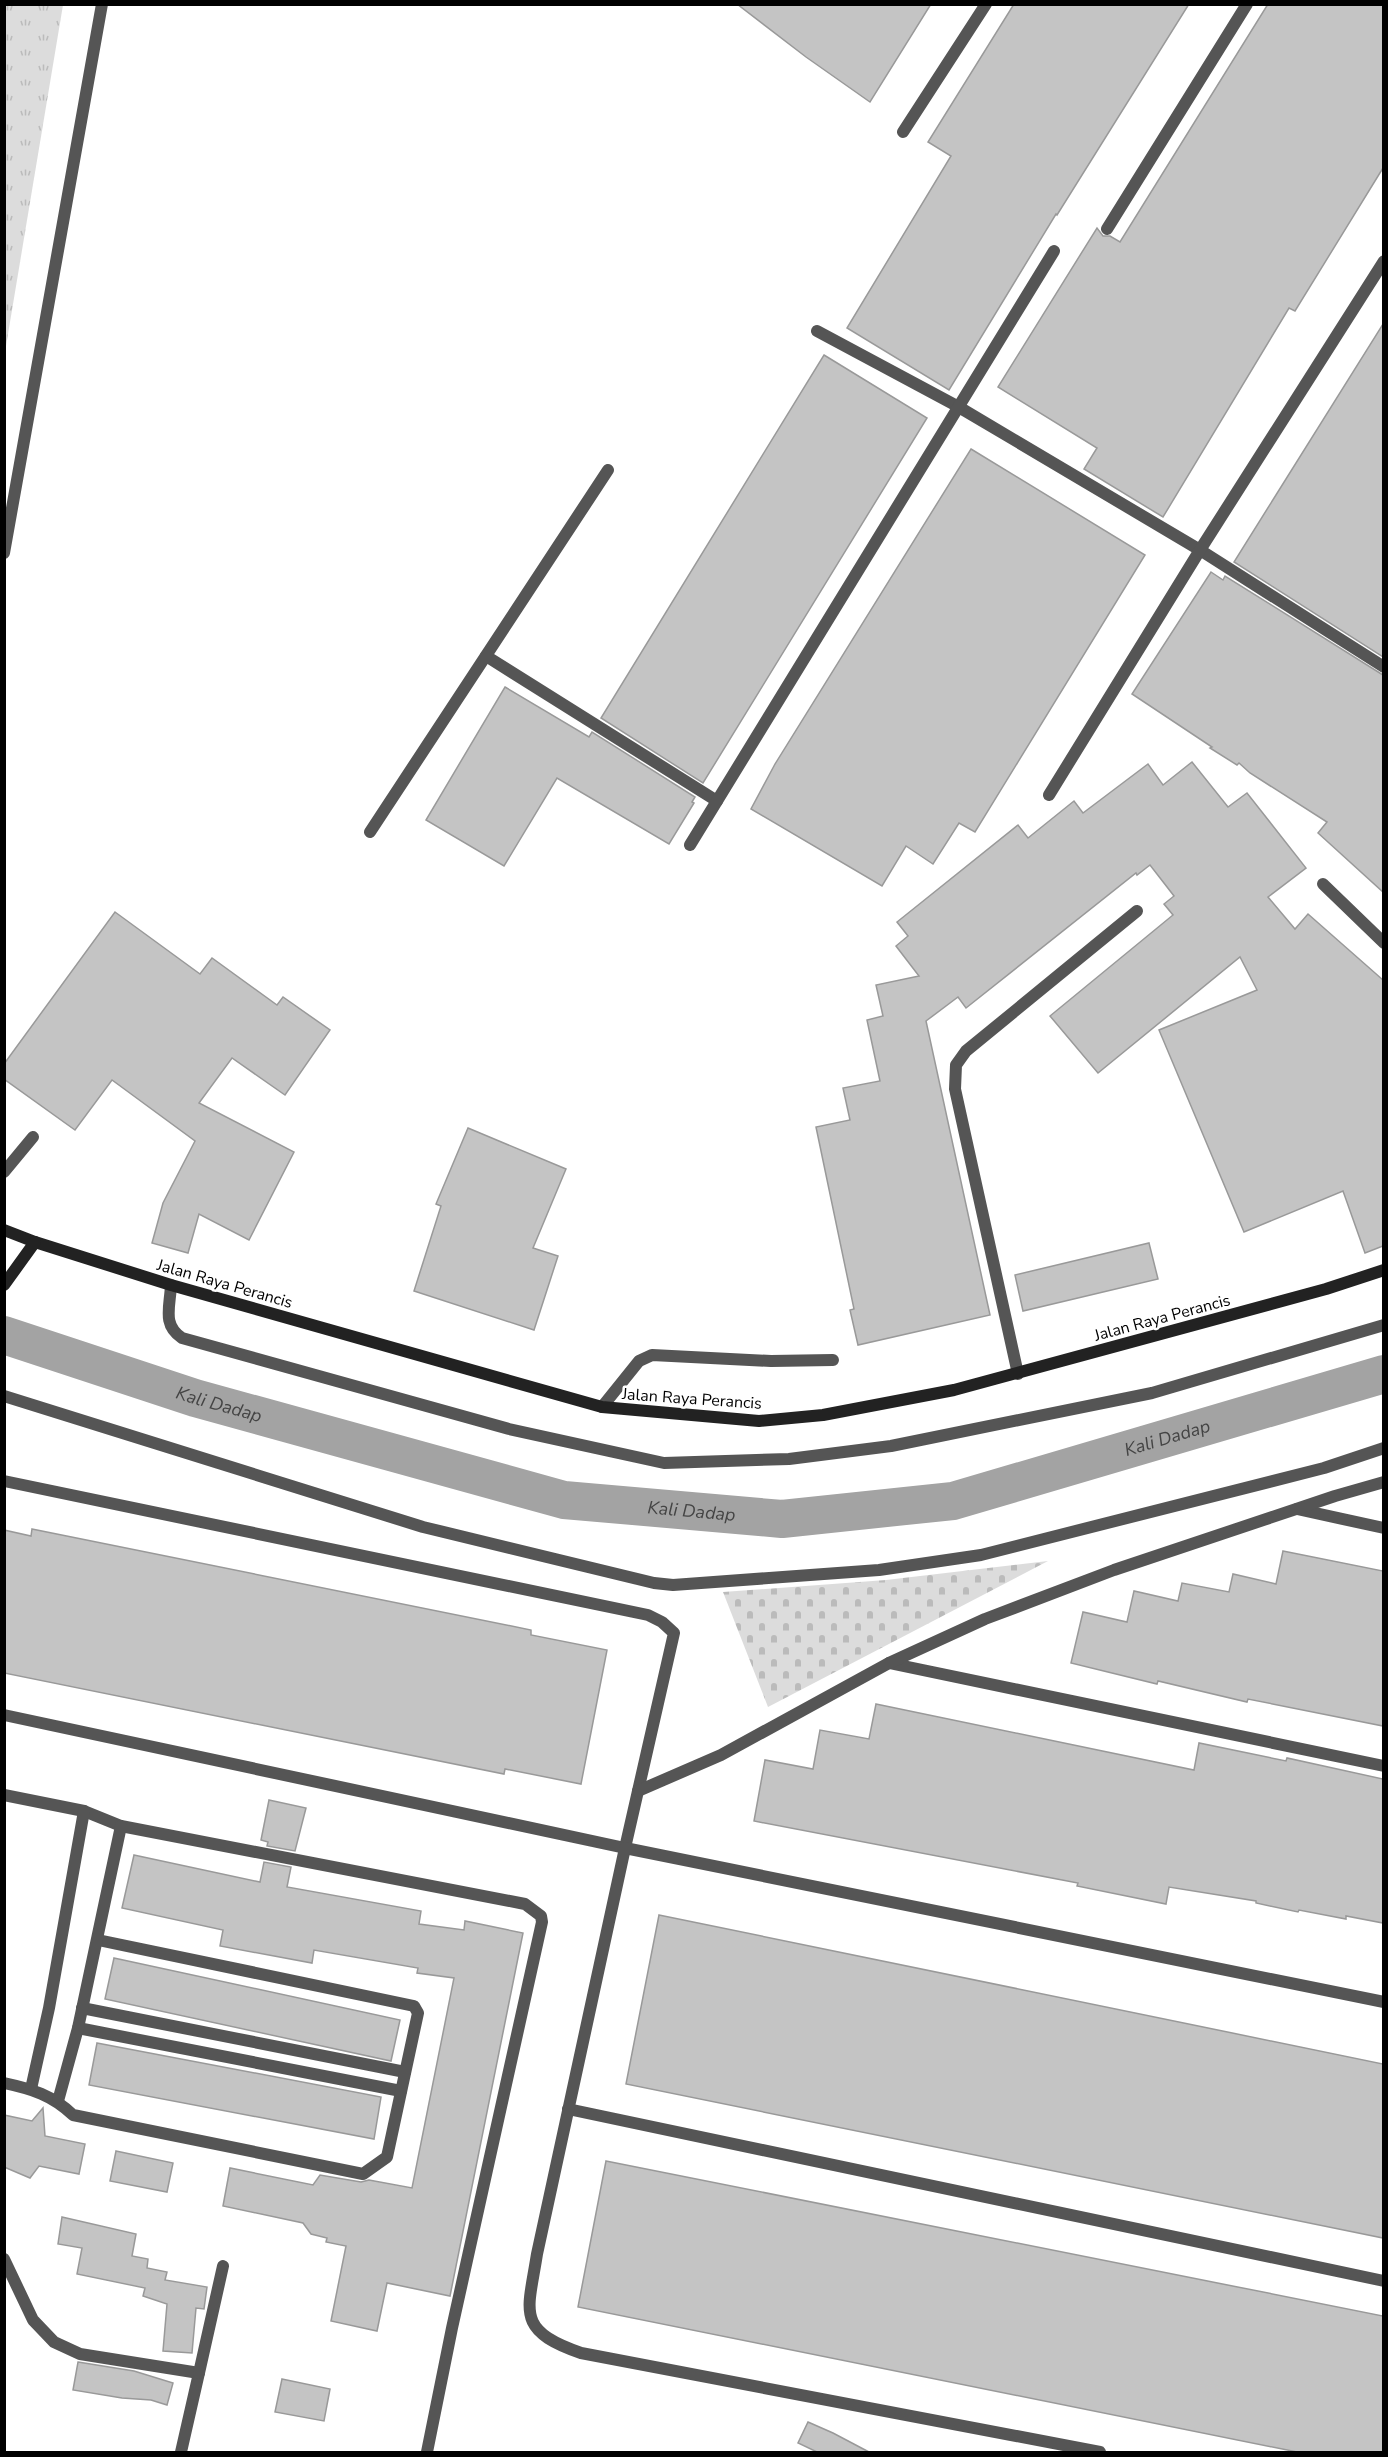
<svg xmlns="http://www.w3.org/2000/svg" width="1388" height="2457" font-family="'Nunito Sans',sans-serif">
  <defs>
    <pattern id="grass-tufts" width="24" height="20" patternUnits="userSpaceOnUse" patternTransform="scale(1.5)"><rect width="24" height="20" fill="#dcdcdc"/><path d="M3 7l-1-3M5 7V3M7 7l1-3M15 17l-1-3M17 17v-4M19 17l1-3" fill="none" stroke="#bbb"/></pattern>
    <pattern id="cemetery-stones" width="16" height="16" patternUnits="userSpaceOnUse" patternTransform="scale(1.5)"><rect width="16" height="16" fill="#dcdcdc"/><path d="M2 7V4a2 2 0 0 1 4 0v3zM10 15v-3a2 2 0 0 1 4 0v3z" fill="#bbb"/></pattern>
  </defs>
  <rect width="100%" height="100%" fill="#fff"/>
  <path fill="url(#grass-tufts)" d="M5,4L63,5L5,352L4,5Z"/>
  <path fill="url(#cemetery-stones)" d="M1048,1561L768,1707L723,1592L886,1580Z"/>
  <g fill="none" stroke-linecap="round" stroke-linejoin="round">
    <path stroke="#a3a3a3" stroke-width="38" id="s1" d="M4,1335L195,1398L564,1500L782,1519L953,1501L1384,1374"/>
  </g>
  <g fill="#c4c4c4" stroke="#999" stroke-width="1.5">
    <path d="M737,4H931L870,102L806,57Z"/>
    <path d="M1014,4H1189L1057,215L1056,214L949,390L847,328L951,156L928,142Z"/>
    <path d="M1268,4H1383V168L1295,311L1289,308L1163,517L1084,469L1097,448L998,387L1097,228L1103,236H1110L1120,242Z"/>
    <path d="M1383,324V657L1234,562Z"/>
    <path d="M824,355L927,418L703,783L601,718Z"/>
    <path d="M971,449L1145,555L975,832L959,823L933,864L906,846L882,886L751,809L775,764Z"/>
    <path d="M1211,572L1223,580L1225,576L1383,675V892L1318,833L1327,822L1250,773L1239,763L1237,765L1210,748L1212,747L1132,694Z"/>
    <path d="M505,687L589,737L592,732L695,797L692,802L694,803L669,844L557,778L504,866L426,820Z"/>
    <path d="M1192,762L1228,807L1247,793L1306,868L1268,897L1295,929L1308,914L1383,980V1246L1365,1253L1343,1191L1244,1232L1159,1030L1257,990L1240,957L1098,1073L1050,1016L1173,915L1164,904L1174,896L1150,865L1137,875L1136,873L966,1008L958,997L926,1021L990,1315L858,1345L850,1310L854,1309L816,1127L850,1120L843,1088L880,1081L867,1020L883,1016L876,985L919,976L896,946L908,936L897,922L1018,825L1028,838L1074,801L1083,813L1148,764L1163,785Z"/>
    <path d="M115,912L200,974L212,958L277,1005L283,997L330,1030L285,1095L232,1058L199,1103L294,1152L249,1240L199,1214L188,1253L152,1243L163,1203L195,1141L112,1080L75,1130L4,1079V1064Z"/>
    <path d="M468,1128L566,1169L533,1248L558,1256L534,1330L414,1291L441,1206L436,1204Z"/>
    <path d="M1149,1243L1158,1279L1023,1311L1015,1275Z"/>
    <path d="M32,1529L531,1630V1635L607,1650L581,1784L505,1769L504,1774L4,1673V1530L31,1536Z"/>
    <path d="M1283,1551L1383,1571V1726L1248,1699L1247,1702L1158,1681L1157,1684L1071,1663L1083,1612L1127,1622L1134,1591L1178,1601L1182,1583L1229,1592L1233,1574L1276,1584Z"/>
    <path d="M876,1704L1194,1770L1199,1743L1286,1761L1287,1758L1383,1779V1923L1346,1916V1919L1299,1910L1298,1912L1256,1903V1901L1169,1887L1166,1904L1077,1886L1078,1883L754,1821L765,1760L813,1769L820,1730L869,1739Z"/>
    <path d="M269,1800L306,1808L295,1851L267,1846L268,1842L261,1840Z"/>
    <path d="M134,1855L260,1882L264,1862L291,1867L287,1887L421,1911L419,1924L464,1930L465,1921L523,1933L450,2296L387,2283L377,2331L331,2321L346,2246L326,2242L327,2238L311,2234L303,2223L223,2206L230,2168L313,2185L320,2175L361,2182L369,2180L412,2188L454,1978L417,1973L418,1968L314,1950L312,1963L220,1946L223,1930L122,1908Z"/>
    <path d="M659,1915L1383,2064V2238L626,2084Z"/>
    <path d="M114,1958L400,2020L391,2061L105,1999Z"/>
    <path d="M97,2043L381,2097L374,2139L89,2085Z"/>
    <path d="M43,2108L45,2136L85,2144L79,2174L39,2166L30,2178L4,2167V2115L32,2121Z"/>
    <path d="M116,2151L173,2163L167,2192L110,2181Z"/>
    <path d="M606,2161L1383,2316V2452H1297L578,2307Z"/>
    <path d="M62,2217L136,2234L132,2256L148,2259L147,2268L167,2272L165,2280L207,2287L204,2309L196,2308L192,2353L163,2351L167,2304L143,2296L145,2288L77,2274L82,2248L58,2244Z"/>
    <path d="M78,2362L134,2371L173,2383L167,2405L151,2400L122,2398L73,2390Z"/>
    <path d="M282,2379L330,2389L324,2421L275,2412Z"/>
    <path d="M808,2422L833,2433L869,2452H817L798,2443Z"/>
  </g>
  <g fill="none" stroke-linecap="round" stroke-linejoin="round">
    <g stroke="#555" stroke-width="12">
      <path d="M903,132L986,4"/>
      <path d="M1107,229L1247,4"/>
      <path d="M817,331L957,406L1200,550L1384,667"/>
      <path d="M486,656L717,801"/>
      <path d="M1049,795L1200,550L1384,261"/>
      <path d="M370,832L608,470"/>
      <path d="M690,845L1054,251"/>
      <path d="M1323,884L1384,943"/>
      <path d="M4,1172L33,1137"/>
      <path d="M171,1285C170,1307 162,1325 182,1338L509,1429L664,1463L789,1459L891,1446L1152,1393L1384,1325"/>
      <path d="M1018,1374L955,1089L956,1065L966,1051L1137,911"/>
      <path d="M602,1407L639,1361L652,1355L771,1361L833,1360"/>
      <path d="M4,1481L648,1615L662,1622L674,1633L625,1848L4,1715"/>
      <path d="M1297,1509L1384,1528"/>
      <path d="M889,1663L1384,1766"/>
      <path d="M638,1791L721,1755L889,1663L985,1619L1114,1570L1335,1496L1384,1482"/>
      <path d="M4,1795L84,1811L121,1826L525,1904L541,1916L542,1922L452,2328L427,2452"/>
      <path d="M82,2008L405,2072"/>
      <path d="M78,2028L401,2091"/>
      <path d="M4,2083C32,2089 52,2095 73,2115L363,2174L387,2157L418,2013L414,2006L98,1940"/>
      <path d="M31,2089L49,2008L84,1811"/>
      <path d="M58,2101L78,2028L121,1826"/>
      <path d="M568,2109L1384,2281"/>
      <path d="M4,2259L33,2320L54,2342L80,2354L199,2373L181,2452"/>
      <path d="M199,2373L223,2266"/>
      <path d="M1100,2452L581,2353C515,2330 528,2312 537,2254L625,1848L1384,2002"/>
    </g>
    <g stroke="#555" stroke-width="12">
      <path d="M4,553L102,4"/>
      <path d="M4,1396L423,1527L654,1583L673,1585L879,1570L981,1555L1324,1468L1384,1448"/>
    </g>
    <g stroke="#222" stroke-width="12">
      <path d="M4,1230L35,1242L171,1285L602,1407L759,1421L823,1415L954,1390L1326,1289L1384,1270"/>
      <path d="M4,1285L35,1242"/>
    </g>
  </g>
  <g text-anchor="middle" stroke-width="5" stroke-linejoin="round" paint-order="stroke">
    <g font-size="16" fill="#000" stroke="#fff">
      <text transform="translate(225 1283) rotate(16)" y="6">Jalan Raya Perancis</text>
      <text transform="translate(1162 1317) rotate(-15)" y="6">Jalan Raya Perancis</text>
      <text transform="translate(692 1398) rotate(4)" y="6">Jalan Raya Perancis</text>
    </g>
    <g font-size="18" font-style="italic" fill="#444" stroke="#fff">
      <text dy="6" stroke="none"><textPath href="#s1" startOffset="226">Kali Dadap</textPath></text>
      <text dy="6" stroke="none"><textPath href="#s1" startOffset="1198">Kali Dadap</textPath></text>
      <text dy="6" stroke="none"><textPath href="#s1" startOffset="712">Kali Dadap</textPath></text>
    </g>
  </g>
  <rect width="1388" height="2457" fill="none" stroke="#000000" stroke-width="12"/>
</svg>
